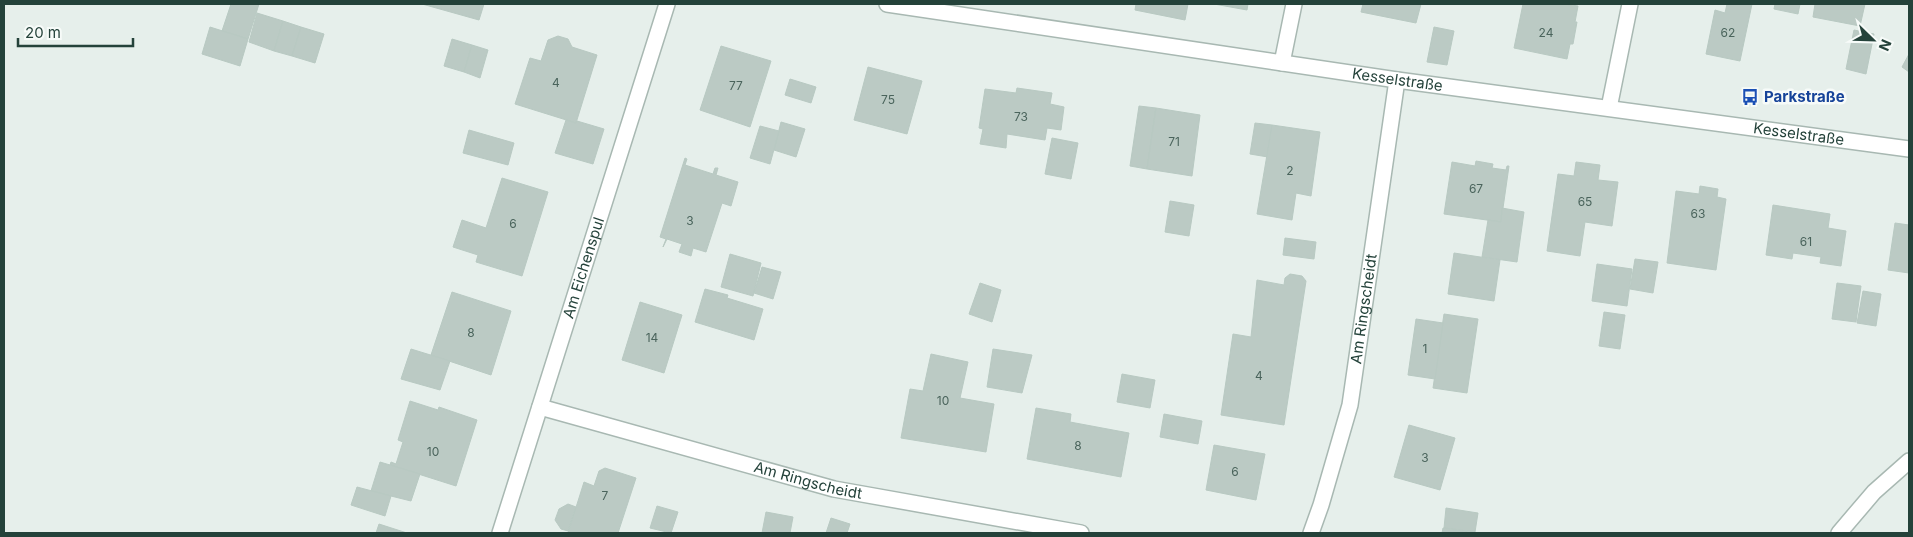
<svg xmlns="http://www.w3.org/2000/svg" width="1913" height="537" font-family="Inter,sans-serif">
  <rect width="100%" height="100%" fill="#e6efeb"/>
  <g fill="#bbcac4" stroke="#b8c9c2">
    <path d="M231,4H259L248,39L222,31Z"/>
    <path d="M422,4H484L479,20Z"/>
    <path d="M1136,4H1188L1185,20L1135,10Z"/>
    <path d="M1214,4H1248L1247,10Z"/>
    <path d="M1363,4H1421L1416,23L1361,12Z"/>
    <path d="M1523,4H1565L1578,6L1575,22H1577L1573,44H1570L1567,59L1514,48Z"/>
    <path d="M1727,4H1752L1740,61L1706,54L1715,10L1725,13Z"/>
    <path d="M1775,4H1800L1798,14L1774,9Z"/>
    <path d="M1815,4H1865L1860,26L1813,17Z"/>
    <path d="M257,13L283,21L274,51L249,42Z"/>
    <path d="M283,21L301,27L292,56L274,51Z"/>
    <path d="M210,27L248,39L240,66L202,54Z"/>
    <path d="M301,27L324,34L315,63L292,56Z"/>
    <path d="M1434,27L1454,31L1447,65L1427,62Z"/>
    <path d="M1854,30L1874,34L1866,74L1846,69Z"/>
    <path d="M558,36L568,39L572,47L597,55L576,123L515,104L530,58L541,61L548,40Z"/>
    <path d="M452,39L472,45L464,72L444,66Z"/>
    <path d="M472,45L488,50L480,78L464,72Z"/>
    <path d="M721,46L771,61L750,127L700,110Z"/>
    <path d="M1909,54V72L1902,67Z"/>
    <path d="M868,67L922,81L907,134L854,120Z"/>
    <path d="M790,79L816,87L811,103L785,95Z"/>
    <path d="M1017,88L1052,93L1050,104L1064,107L1061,130L1047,128L1045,140L1007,134L1006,148L980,144L983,129L979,128L985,89L1016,93Z"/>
    <path d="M1139,106L1156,108L1147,169L1130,166Z"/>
    <path d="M1156,108L1200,115L1192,176L1147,169Z"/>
    <path d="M566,120L576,123L577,121L604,129L593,164L555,153Z"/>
    <path d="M781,122L805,129L796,157L774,150Z"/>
    <path d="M1255,123L1272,125L1268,157L1250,154Z"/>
    <path d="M1272,125L1320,132L1311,196L1296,193L1292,220L1257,214Z"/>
    <path d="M760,126L779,131L770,164L750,158Z"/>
    <path d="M469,130L514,143L508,165L463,153Z"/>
    <path d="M1052,138L1078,143L1071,179L1045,174Z"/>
    <path d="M685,158L687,159L685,165L713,174L715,168H718L716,175L738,182L731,206L722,203L706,252L693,248L691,256L679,252L682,244L667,239L663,247L666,239L660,237Z"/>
    <path d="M1476,161L1493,164L1492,168L1506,170L1507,166H1509L1501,222L1444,214L1452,162L1475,166Z"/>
    <path d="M1576,162L1600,165L1598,180L1618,182L1612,226L1585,222L1580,256L1547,251L1558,174L1574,176Z"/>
    <path d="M502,178L548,192L522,276L476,262L478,255L453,247L462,220L486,228Z"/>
    <path d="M1700,186L1718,189L1717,197L1726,199L1716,270L1667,263L1676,191L1699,194Z"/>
    <path d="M1170,201L1194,205L1189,236L1165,232Z"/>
    <path d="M1773,205L1830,214L1828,228L1846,231L1841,266L1820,263L1821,257L1793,253L1792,259L1766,255Z"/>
    <path d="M1502,208L1524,212L1517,262L1482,257L1488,220L1501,222Z"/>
    <path d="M1895,223L1909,225V273L1888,270Z"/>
    <path d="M1285,238L1316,242L1314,259L1283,255Z"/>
    <path d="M1454,253L1500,260L1494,301L1448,294Z"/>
    <path d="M730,254L761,263L753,296L721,287Z"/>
    <path d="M1635,259L1658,262L1653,293L1630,289Z"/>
    <path d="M1597,264L1632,269L1627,306L1592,301Z"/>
    <path d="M762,267L781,272L773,299L754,293Z"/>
    <path d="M1290,274L1302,276L1306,281L1284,425L1221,415L1233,334L1251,337L1257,280L1284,285L1285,278Z"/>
    <path d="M980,283L1001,290L992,322L969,314Z"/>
    <path d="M1837,283L1861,286L1856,322L1832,319Z"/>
    <path d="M705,289L728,295L727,298L763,309L754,340L695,322Z"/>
    <path d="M1863,291L1881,294L1876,326L1857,323Z"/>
    <path d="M452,292L511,311L491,375L431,355Z"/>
    <path d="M640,302L682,315L664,373L622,360Z"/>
    <path d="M1604,312L1625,315L1620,349L1599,346Z"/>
    <path d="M1444,314L1478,319L1467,393L1433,388Z"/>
    <path d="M1416,319L1443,323L1435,379L1408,375Z"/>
    <path d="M411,349L450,361L440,390L401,379Z"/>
    <path d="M993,349L1032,355L1022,393L987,387Z"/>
    <path d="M931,354L968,362L960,398L994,404L986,452L901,438L910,389L923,391Z"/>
    <path d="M1122,374L1155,380L1150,408L1117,402Z"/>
    <path d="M410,401L438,410L439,407L477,420L456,486L390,465L391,462L396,464L403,442L398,440Z"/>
    <path d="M1036,408L1071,414L1070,422L1129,433L1121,477L1027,459Z"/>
    <path d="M1164,414L1202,421L1198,444L1160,437Z"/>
    <path d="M1409,425L1455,438L1440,490L1394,477Z"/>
    <path d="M1214,445L1265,454L1256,500L1206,490Z"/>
    <path d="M380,462L420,474L411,501L371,491Z"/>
    <path d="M605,468L636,478L618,533H568L584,482L594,486L599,471Z"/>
    <path d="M357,487L391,496L385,516L351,505Z"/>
    <path d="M568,504L576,507L568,531L561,529L555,520L559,509Z"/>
    <path d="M657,506L678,512L671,533L650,528Z"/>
    <path d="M1446,508L1478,513L1475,532L1444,528Z"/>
    <path d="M766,512L793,517L790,533H762Z"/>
    <path d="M831,518L850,524L847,533H826Z"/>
    <path d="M379,524L407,533H376Z"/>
    <path d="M1443,528L1476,533H1442Z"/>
  </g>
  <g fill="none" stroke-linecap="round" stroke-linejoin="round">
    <g stroke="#a8b8b2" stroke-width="18">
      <g id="street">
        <path id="s1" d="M887,4L1397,80L1909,149"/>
        <path d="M1282,63L1294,4"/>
        <path d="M1609,108L1630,4"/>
        <path id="s2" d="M540,407L834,489L1081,533"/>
        <path id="s3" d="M500,533L667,4"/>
        <path id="s4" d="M1311,533L1321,505L1350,405L1397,80"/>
        <path d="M1839,533L1874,492L1909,461"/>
      </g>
    </g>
    <use href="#street" stroke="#fff" stroke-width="15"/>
  </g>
  <defs>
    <g id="bus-bare" transform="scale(1.35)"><path d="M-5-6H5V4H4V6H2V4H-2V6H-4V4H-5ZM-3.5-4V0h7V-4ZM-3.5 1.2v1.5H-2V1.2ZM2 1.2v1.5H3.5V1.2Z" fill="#1a4fb4" stroke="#f7fbf9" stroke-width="2.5" paint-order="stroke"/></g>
  </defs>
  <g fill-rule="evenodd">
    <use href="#bus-bare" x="1750" y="97"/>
  </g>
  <g text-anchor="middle" stroke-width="5" stroke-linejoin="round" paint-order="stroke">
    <g font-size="12" fill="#4a645c">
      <text x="1546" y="37">24</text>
      <text x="1728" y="37">62</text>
      <text x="556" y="87">4</text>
      <text x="736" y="90">77</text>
      <text x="888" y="104">75</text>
      <text x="1021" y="121">73</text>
      <text x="1174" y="146">71</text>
      <text x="1290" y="175">2</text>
      <text x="1476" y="193">67</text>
      <text x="1585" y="206">65</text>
      <text x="1698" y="218">63</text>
      <text x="690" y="225">3</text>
      <text x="513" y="228">6</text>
      <text x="1806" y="246">61</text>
      <text x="471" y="337">8</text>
      <text x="652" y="342">14</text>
      <text x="1425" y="353">1</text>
      <text x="1259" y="380">4</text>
      <text x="943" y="405">10</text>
      <text x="1078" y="450">8</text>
      <text x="433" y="456">10</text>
      <text x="1425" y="462">3</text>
      <text x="1235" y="476">6</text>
      <text x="605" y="500">7</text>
    </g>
    <g font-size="15" fill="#24423a" stroke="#f7fbf9">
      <text dy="5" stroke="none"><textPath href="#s1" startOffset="516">Kesselstraße</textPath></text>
      <text dy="5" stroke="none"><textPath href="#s1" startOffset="921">Kesselstraße</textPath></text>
      <text dy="5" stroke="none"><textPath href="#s3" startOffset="278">Am Eichenspul</textPath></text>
      <text dy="5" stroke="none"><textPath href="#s4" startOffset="231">Am Ringscheidt</textPath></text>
      <text dy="5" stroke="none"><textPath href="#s2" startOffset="278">Am Ringscheidt</textPath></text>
    </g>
    <g font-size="15" font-weight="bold" fill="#164399" stroke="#f7fbf9" text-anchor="start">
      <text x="1764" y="102">Parkstraße</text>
    </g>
  </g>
  <rect width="1913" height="537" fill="none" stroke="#24423a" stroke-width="10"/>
  <g transform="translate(1873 40) rotate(113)" stroke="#f7fbf9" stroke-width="4" paint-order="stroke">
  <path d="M0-4L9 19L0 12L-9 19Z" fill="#24423a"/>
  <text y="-8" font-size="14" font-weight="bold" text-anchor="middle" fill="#24423a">N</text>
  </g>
  <path d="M18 38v8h115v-8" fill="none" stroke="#24423a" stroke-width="2.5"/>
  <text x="25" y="38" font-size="15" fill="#24423a" stroke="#f7fbf9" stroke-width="4" paint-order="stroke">20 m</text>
</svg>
